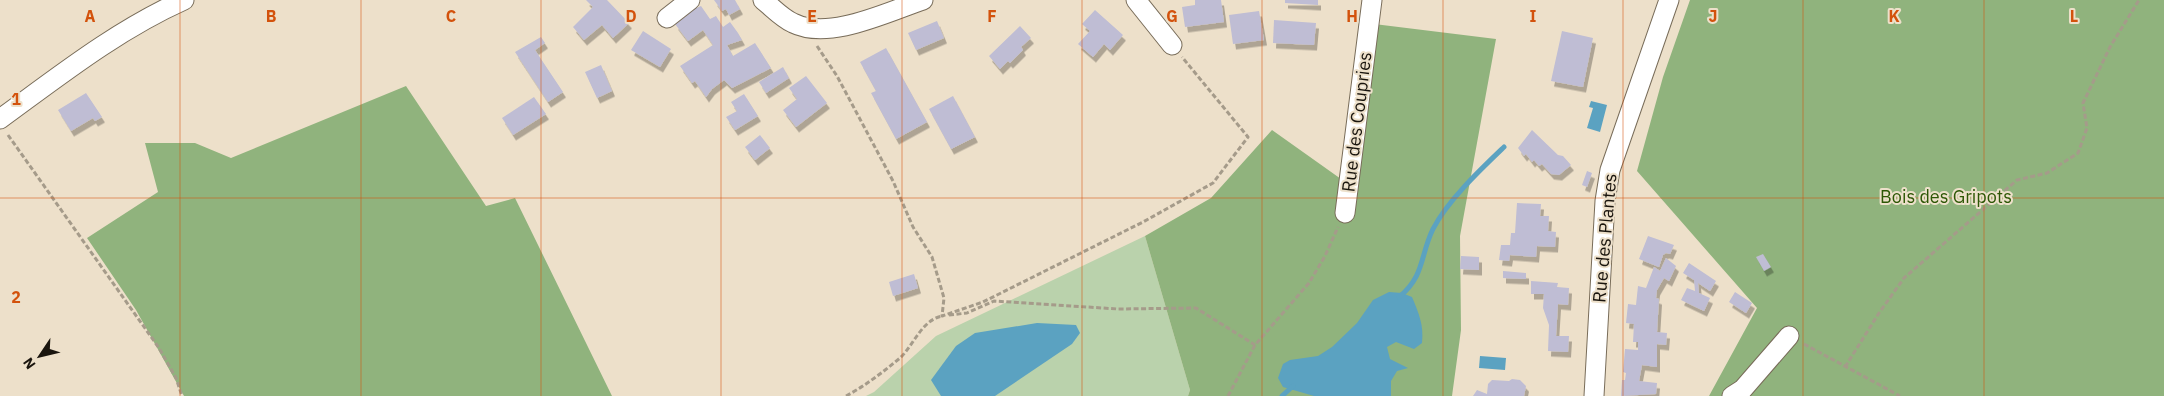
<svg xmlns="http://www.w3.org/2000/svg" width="2164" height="396" font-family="'IBM Plex Sans',sans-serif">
  <defs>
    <filter id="shadow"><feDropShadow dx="3" dy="5.5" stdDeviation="0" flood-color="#0004"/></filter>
  </defs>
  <rect width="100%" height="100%" fill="#ede0ca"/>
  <path fill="#bad2ac" d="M1145,236L1190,390L1188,396H866L874,392L936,336Z"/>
  <g fill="#90b37d">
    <path d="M1690,0H2164V396H1709L1757,308L1637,171L1663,77Z"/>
    <path d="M1366,23L1496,39L1460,236L1461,330L1452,396H1188L1190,390L1145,236L1211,198L1272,130L1341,179Z"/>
    <path d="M406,86L486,206L515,198L612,396H184L136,310L87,238L158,192L145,143H195L231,158Z"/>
  </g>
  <g fill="#5ba2c1">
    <path d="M1591,101L1607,105L1600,132L1587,128L1593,108L1589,107Z"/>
    <path d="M1389,292L1402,293L1412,297C1419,314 1424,325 1422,343L1414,349L1396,342L1387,347L1390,359L1408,368L1397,371L1391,381V396H1314L1283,387L1278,378L1283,364L1290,360L1318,356L1332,347L1357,323L1373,300Z"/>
    <path d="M1037,323L1076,325L1080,333L1072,344L995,396H941L931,380L956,346L975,333Z"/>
    <path d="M1480,356L1506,358L1505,370L1479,368Z"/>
  </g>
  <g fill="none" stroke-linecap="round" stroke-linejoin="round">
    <g stroke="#5ba2c1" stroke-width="5">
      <path d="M1399,297C1425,276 1420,255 1433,229C1448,200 1481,169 1504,147"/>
      <path d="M1282,396L1293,386"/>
    </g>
  </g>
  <g fill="#bfbdd4" filter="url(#shadow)">
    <path d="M586,0H607L629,23L613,38L602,25L584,40L573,27L593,7Z"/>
    <path d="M714,0H735L740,9L729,15L726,9L722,11Z"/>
    <path d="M1195,0H1221L1224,22L1185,27L1182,7L1195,5Z"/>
    <path d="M1285,0H1318V5L1285,3Z"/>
    <path d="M701,6L710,19L716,16L723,27L730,22L738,33L742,40L727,45L733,56L755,43L771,68L732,88L724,80L712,89L706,97L695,81L692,83L680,66L713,45L703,30L688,41L675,24L686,16L684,13Z"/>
    <path d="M1095,10L1123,35L1110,50L1104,44L1093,57L1078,44L1090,31L1082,24Z"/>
    <path d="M1259,11L1264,40L1233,44L1229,15Z"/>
    <path d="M1274,20L1316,23L1314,45L1273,43Z"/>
    <path d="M937,21L944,38L916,50L908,33Z"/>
    <path d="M1020,26L1031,38L1021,47L1023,50L1010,63L1008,61L1000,69L989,56Z"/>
    <path d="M643,31L671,49L660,67L631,50Z"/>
    <path d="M1562,31L1593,38L1583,87L1551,81Z"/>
    <path d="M541,37L545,43L535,50L563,92L548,102L515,52Z"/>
    <path d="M886,48L927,122L896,139L871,93L876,91L860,62Z"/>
    <path d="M601,65L612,91L597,98L585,72Z"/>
    <path d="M783,67L789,78L766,93L759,82Z"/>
    <path d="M806,76L827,103L796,127L783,110L797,99L789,88Z"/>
    <path d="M86,93L102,117L95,121L93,118L71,131L58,110Z"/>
    <path d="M744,94L758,116L735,130L726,117L737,111L731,102Z"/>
    <path d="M953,96L975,137L951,149L929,109Z"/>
    <path d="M534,97L546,114L513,135L502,118Z"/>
    <path d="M1532,130L1558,155L1563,156L1571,165L1559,175L1551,174L1542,164L1539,166L1534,160L1532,162L1526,154L1524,156L1518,148Z"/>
    <path d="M760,135L770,148L755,160L745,147Z"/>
    <path d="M1587,171L1592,173L1587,187L1582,185Z"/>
    <path d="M1517,203L1541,204L1540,216H1549L1548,231L1556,232L1555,247L1537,246L1536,257L1510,255L1509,261L1499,260L1501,245H1510L1511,233H1515Z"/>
    <path d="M1648,236L1674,245L1670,254L1666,253L1663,255L1659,267L1639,259Z"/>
    <path d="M1763,254L1771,267L1764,271L1756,257Z"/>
    <path d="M1461,256L1479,257V270L1460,269Z"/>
    <path d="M1666,258L1676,266L1669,281L1664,278L1657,290L1656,298L1659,299L1657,332L1667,333L1666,345L1657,344V367L1642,365L1639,381L1657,383L1656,394L1621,396L1622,380H1625L1626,373L1623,372L1625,349L1638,350V342H1633L1634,324L1626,323L1628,304L1636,305L1638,286L1646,288L1654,267L1660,271Z"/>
    <path d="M1689,263L1716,281L1710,291L1698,283L1699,293L1710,298L1704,311L1681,300L1687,288L1695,291L1694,280L1683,273Z"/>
    <path d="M1503,271L1526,273V279L1503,278Z"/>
    <path d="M914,274L918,288L893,296L889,282Z"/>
    <path d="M1531,281L1558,283L1557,287L1569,288L1568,305L1558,304L1556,336H1569L1568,352L1548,351L1549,325L1543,308L1544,294H1531Z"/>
    <path d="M1735,292L1752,303L1746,313L1729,302Z"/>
    <path d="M1512,379L1520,380L1526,386L1524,396H1473L1477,390L1487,394L1488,384L1492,380L1509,381Z"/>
  </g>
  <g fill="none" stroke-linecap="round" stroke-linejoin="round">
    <g stroke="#786c59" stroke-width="21">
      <g id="minor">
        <path d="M763,0C773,8 782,18 793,23C829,41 887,12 923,0"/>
        <path d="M1136,0L1172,45"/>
        <path d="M667,18L690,0"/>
        <path d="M0,119C59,76 117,30 184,0"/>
        <path d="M1345,213L1372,0"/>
        <path d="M1594,396L1605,201L1610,170L1669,0"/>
        <path d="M1732,396L1743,389L1789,336"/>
      </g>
    </g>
    <g stroke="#a59b8a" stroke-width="3" stroke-dasharray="5 2.5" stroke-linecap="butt">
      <path d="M817,46L837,76L893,181L913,227L932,257L944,298L942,316L983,302L1143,222L1213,183L1248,137L1182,57"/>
      <path d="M8,135L159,348L176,378L182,396"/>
      <path d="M949,315L967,313L994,301L1118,309L1196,308L1255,345"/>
      <path d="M1804,344L1900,396"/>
      <path d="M1845,367L1879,313L1904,278L2017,180L2047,173L2078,153L2087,128L2083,103L2110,47L2139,0"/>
      <path d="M846,396C865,386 883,372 900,358C914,345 922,319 943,316"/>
      <path d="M1228,396L1255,345L1309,283L1325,256L1338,227"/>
    </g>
    <use href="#minor" stroke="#fff" stroke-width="19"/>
  </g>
  <path fill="none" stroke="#d3520c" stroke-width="1" stroke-opacity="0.55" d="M180,0V396M361,0V396M541,0V396M721,0V396M902,0V396M1082,0V396M1262,0V396M1443,0V396M1623,0V396M1803,0V396M1984,0V396M0,198H2164"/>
  <g text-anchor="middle" stroke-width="4" stroke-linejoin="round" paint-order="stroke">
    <g font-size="18" fill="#1a150e" stroke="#ede0ca">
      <text transform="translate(1357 122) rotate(-83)" y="6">Rue des Coupries</text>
      <text transform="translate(1605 238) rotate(-85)" y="6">Rue des Plantes</text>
    </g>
    <g font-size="18" fill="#2d5705" stroke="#ede0ca">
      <text x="1946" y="203">Bois des Gripots</text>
    </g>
  </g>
  <g font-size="16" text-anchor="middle" font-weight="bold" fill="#d3520c" stroke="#ede0ca" stroke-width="4" stroke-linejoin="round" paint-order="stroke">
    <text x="90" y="22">A</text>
    <text x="271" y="22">B</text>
    <text x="451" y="22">C</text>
    <text x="631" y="22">D</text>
    <text x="812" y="22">E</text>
    <text x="992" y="22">F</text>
    <text x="1172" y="22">G</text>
    <text x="1352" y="22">H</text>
    <text x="1533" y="22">I</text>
    <text x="1713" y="22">J</text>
    <text x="1894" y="22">K</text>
    <text x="2074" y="22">L</text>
    <text x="16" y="105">1</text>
    <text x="16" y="303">2</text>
  </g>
  <g transform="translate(40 356) rotate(235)" stroke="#ede0ca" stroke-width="4" paint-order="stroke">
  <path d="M0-4L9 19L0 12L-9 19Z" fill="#1a150e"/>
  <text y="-8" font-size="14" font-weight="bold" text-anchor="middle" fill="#1a150e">N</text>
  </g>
</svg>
